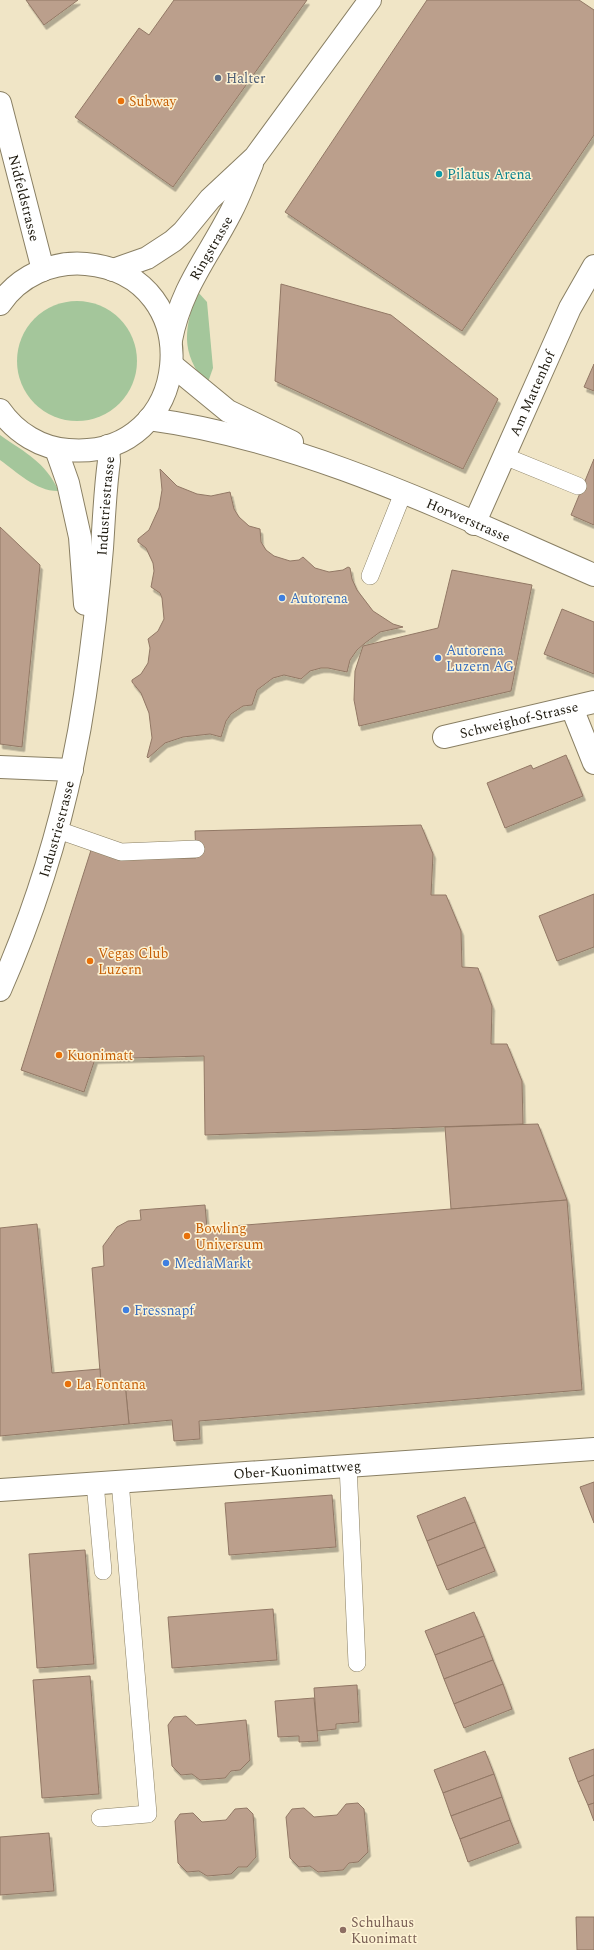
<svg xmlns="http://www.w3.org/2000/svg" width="594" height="1950" font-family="Spectral,serif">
  <defs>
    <filter id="shadow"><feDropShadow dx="2.5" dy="4.5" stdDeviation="0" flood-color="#0004"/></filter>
  </defs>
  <rect width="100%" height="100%" fill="#f0e5c6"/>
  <g fill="#a4c69b">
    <path d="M197,291L207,302L213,368L207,385C179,351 185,329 197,291Z"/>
    <circle cx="77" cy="361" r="60"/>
    <path d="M0,435C27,454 44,461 59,491C37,492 17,472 0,460Z"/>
  </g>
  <g fill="#bb9f8c" stroke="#927865" filter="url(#shadow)">
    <path d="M26,0H78L44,25Z"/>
    <path d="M174,0H307L173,187L75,117L139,28L149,35Z"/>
    <path d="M427,0H579L594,10V135L462,331L285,212Z"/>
    <path d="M281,284L391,315L498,399L463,469L275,381Z"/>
    <path d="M594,364V391L584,387Z"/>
    <path d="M594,459V525L571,515Z"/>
    <path d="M160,469L177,486L197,494L211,496L230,492L234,509L239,517L249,526L260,529L261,542L266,550L274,556L290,561L299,560L303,557L315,568L329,572L343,570L348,567L350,568L352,579L357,590L373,611L393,624L403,627L380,632L365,643L357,650L350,660L347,672L328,668H321L310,671L301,679L284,675L273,678L257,690L252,705L243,706L231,714L226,721L221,737L210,734L183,737L165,743L148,758L147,757L152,738L149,713L141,693L132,682V680L141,674L148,663L150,648L148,639L158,631L164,619L162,598L160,593L151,587L154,571L153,563L146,548L138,542V539L149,530L159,508L162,490Z"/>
    <path d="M0,527L40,565L22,747L0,744Z"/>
    <path d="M452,570L532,585L511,691L359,726L354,700L355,671L363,646L438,628Z"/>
    <path d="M562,609L594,622V674L544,654Z"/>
    <path d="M566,755L583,796L505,828L487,783L531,765L533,769Z"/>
    <path d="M421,825L433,854L431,895H446L461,931L462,967L478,968L492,1006L491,1044H507L522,1081L523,1124L205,1135L204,1056L95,1059L84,1092L21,1070L92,847L126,859L196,858L195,831Z"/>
    <path d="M594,894V947L557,961L539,916Z"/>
    <path d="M538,1124L567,1200L451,1209L445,1127Z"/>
    <path d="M567,1200L582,1390L199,1421L200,1439L174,1441L172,1420L129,1424L125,1383L101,1385L92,1268L104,1266L103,1246L117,1227L128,1221L141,1220L140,1210L205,1205L207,1228Z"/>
    <path d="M37,1224L52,1373L100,1369L101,1385L125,1383L129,1424L0,1436V1228Z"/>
    <path d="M594,1482V1523L580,1487Z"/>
    <path d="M332,1495L336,1547L229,1555L225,1503Z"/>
    <path d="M465,1497L475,1522L427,1541L417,1516Z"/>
    <path d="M475,1522L485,1547L437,1566L427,1541Z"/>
    <path d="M485,1547L495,1571L447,1590L437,1566Z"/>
    <path d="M85,1550L94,1664L37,1668L29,1554Z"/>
    <path d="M273,1609L277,1660L172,1668L168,1617Z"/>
    <path d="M474,1612L484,1636L435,1655L425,1631Z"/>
    <path d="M484,1636L493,1660L444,1679L435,1655Z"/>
    <path d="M493,1660L503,1684L454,1704L444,1679Z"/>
    <path d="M90,1676L99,1794L42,1798L33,1680Z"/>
    <path d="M503,1684L512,1709L464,1728L454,1704Z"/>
    <path d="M357,1685L359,1722L336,1724V1729L317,1731L314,1688Z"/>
    <path d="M314,1698L318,1741L299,1742V1736L278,1737L275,1701Z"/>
    <path d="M186,1716L196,1725L246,1720L250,1760L240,1770L231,1771L225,1778L200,1780L192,1774L181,1775L172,1766L168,1725L174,1717Z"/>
    <path d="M594,1749V1775L578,1782L569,1758Z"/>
    <path d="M485,1751L494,1774L443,1793L434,1770Z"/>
    <path d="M494,1774L502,1797L451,1816L443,1793Z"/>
    <path d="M594,1775V1803L588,1805L578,1782Z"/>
    <path d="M502,1797L510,1820L460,1839L451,1816Z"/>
    <path d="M358,1803L364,1809L368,1852L358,1862L349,1863L343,1870L318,1872L310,1866L299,1867L290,1858L286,1817L292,1809L304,1808L314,1817L337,1815L346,1804Z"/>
    <path d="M594,1803V1821L588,1805Z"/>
    <path d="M247,1808L253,1814L256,1857L247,1867H238L231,1874L207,1876L199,1871L187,1872L178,1863L175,1821L180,1814L193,1813L202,1822L226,1820L235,1809Z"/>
    <path d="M510,1820L519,1843L468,1862L460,1839Z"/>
    <path d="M49,1833L54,1891L0,1895V1837Z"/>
    <path d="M576,1917H594V1950H577Z"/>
  </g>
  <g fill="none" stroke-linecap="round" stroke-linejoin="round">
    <g stroke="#897f63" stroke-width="18">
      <g id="service">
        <path d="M504,456L578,486"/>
        <path d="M370,576L403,493"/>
        <path d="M58,830L121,852L196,849"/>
        <path d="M348,1465L357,1663"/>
        <path d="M95,1483L103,1571"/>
        <path d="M100,1818L148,1814L120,1481"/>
      </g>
    </g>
    <g stroke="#897f63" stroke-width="24">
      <g id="minor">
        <path d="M172,365L228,411L292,442"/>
        <path id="s1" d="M149,419C305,440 451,513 594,575"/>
        <path d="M56,449L68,483L80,537L85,604"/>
        <path id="s2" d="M474,524L570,308L594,266"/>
        <path d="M572,708L594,763"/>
        <path id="s3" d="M444,737L594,702"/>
        <path d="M0,767L72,770"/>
        <path id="s4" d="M0,990C42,895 70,797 85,695C92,647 98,597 102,548C104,519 105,490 109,461L108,446"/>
        <path id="s5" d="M0,1490L594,1449"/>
      </g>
    </g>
    <g stroke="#897f63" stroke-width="24">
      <g id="tertiary">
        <path id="s6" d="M0,103L43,270"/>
      </g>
    </g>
    <g stroke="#897f63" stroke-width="24">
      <g id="primary">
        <path d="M113,270L147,258L173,241L183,232L210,199L255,157L370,0"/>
        <path d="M0,304C19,276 52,261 86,264C211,275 194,461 68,450C41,448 16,433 0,410"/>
        <path id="s7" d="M171,340C181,288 208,257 231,212C239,197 245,180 252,164"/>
      </g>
    </g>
    <use href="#service" stroke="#fff" stroke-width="17"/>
    <use href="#minor" stroke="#fff" stroke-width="22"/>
    <use href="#tertiary" stroke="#fff" stroke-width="22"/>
    <use href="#primary" stroke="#fff" stroke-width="22"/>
  </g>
  <circle fill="#5c6f8a" stroke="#fdf2d3" stroke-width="1.5" cx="218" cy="78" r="4"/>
  <g fill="#e8710a" stroke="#fdf2d3" stroke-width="1.5">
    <circle cx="121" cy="101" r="4"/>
    <circle cx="90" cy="961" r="4"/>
    <circle cx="59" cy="1055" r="4"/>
    <circle cx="187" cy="1236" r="4"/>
    <circle cx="68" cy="1384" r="4"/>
  </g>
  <circle fill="#0f9aa8" stroke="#fdf2d3" stroke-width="1.5" cx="439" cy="174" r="4"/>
  <g fill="#3f7fe0" stroke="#fdf2d3" stroke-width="1.5">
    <circle cx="282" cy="598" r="4"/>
    <circle cx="438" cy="658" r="4"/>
    <circle cx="166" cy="1263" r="4"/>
    <circle cx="126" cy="1310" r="4"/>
  </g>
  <circle fill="#8d6e63" stroke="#fdf2d3" stroke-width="1.5" cx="343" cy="1930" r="4"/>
  <g text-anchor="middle" stroke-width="3" stroke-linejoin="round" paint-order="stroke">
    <g font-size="14" fill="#4e5e75" stroke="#fdf2d3" text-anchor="start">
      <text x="226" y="83">Halter</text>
    </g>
    <g font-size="14" fill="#c56008" stroke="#fdf2d3" text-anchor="start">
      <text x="129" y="106">Subway</text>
      <text x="98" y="958">Vegas Club<tspan x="98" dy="16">Luzern</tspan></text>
      <text x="67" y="1060">Kuonimatt</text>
      <text x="195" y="1233">Bowling<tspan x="195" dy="16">Universum</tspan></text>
      <text x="76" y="1389">La Fontana</text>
    </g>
    <g font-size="14" fill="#0d838f" stroke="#fdf2d3" text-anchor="start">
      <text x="447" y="179">Pilatus Arena</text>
    </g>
    <g font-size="14" fill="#1b170c" stroke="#fdf2d3">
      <text dy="5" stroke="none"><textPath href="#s6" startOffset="98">Nidfeldstrasse</textPath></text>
      <text dy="5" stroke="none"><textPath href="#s7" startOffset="101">Ringstrasse</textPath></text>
      <text dy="5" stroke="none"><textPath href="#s2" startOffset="143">Am Mattenhof</textPath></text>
      <text dy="5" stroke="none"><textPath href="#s4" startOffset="498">Industriestrasse</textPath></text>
      <text dy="5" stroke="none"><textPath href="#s1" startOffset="336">Horwerstrasse</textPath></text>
      <text dy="5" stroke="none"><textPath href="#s3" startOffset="77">Schweighof-Strasse</textPath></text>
      <text dy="5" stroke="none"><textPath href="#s4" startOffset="171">Industriestrasse</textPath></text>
      <text dy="5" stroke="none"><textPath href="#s5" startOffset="298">Ober-Kuonimattweg</textPath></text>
    </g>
    <g font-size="14" fill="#366cbe" stroke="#fdf2d3" text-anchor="start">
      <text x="290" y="603">Autorena</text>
      <text x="446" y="655">Autorena<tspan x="446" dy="16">Luzern AG</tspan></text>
      <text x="174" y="1268">MediaMarkt</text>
      <text x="134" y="1315">Fressnapf</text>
    </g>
    <g font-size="14" fill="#785e54" stroke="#fdf2d3" text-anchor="start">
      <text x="351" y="1927">Schulhaus<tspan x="351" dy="16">Kuonimatt</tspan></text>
    </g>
  </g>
</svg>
